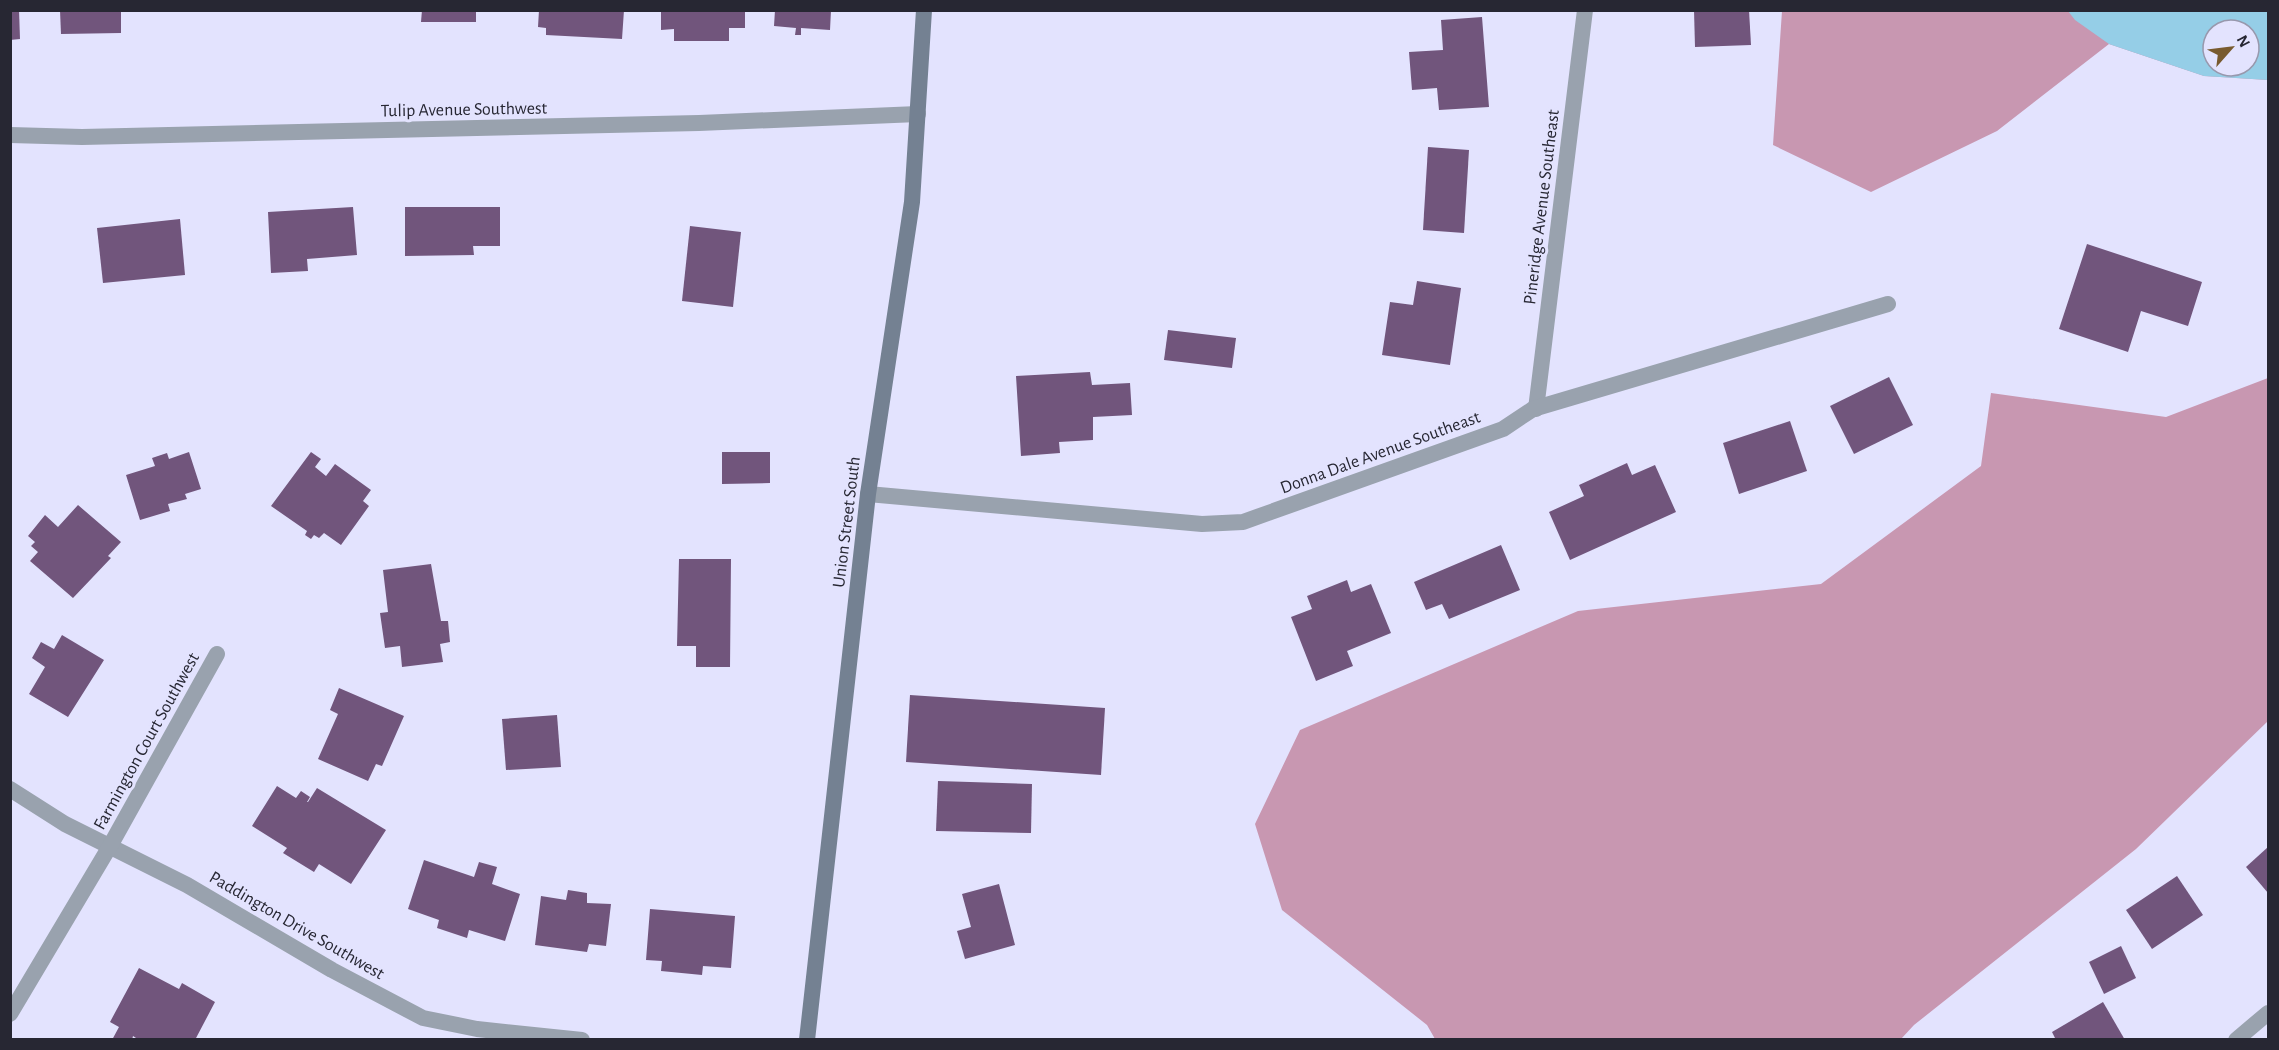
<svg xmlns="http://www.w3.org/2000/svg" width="2279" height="1050" font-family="'Alegreya Sans',sans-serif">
  <rect width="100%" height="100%" fill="#e3e3fe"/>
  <g fill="#c897b1" fill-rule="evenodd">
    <path d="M1782,11H2268V80L2204,76L2109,44L1997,131L1871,192L1773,145ZM2213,30H2249V66H2213Z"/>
    <path d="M2268,378V721L2136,849L1914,1025L1901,1039H1435L1427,1025L1282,910L1255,824L1300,730L1578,611L1821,584L1981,466L1991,393L2166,417Z"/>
  </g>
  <path fill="#95cee7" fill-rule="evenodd" d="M2068,11H2268V80L2204,76L2109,44L2075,20ZM2213,30H2249V66H2213Z"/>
  <g fill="#71557c">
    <path d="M10,10H19L20,39L10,40Z"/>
    <path d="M60,10H121V33L61,34Z"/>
    <path d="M422,10H476V22H421Z"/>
    <path d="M539,10H624L622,39L546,35V28L538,27Z"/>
    <path d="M661,10H745V28H729V41H674V29L661,30Z"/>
    <path d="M775,10H831L830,30L801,28V35H795L796,28L774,26Z"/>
    <path d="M1694,10H1749L1751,45L1695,47Z"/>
    <path d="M1482,17L1489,107L1439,110L1437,88L1412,90L1409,52L1443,50L1441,20Z"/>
    <path d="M1428,147L1469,150L1464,233L1423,230Z"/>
    <path d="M353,207L357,255L307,259L308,271L271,273L268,212Z"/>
    <path d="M405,207H500V246H473L474,255L405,256Z"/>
    <path d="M180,219L185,275L103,283L97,228Z"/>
    <path d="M690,226L741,232L733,307L682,301Z"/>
    <path d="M2087,244L2202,282L2188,326L2141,311L2128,352L2059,329Z"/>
    <path d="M1417,281L1461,288L1450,365L1382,355L1390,302L1413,305Z"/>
    <path d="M1168,330L1236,338L1232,368L1164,360Z"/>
    <path d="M1090,372L1092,385L1130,383L1132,415L1093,417V440L1059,442L1060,453L1021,456L1016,376Z"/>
    <path d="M1889,377L1913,425L1854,454L1830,406Z"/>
    <path d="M1790,421L1807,471L1739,494L1723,443Z"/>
    <path d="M189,452L201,489L185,494L187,499L168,504L170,511L140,520L126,475L155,466L152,458L167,453L169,459Z"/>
    <path d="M311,452L321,459L315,467L326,476L335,464L371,490L363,501L369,506L341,545L324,533L319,538L314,535L311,539L305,535L307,531L271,506Z"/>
    <path d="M722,452H770V483L722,484Z"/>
    <path d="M1627,463L1632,475L1655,465L1676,512L1570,560L1549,512L1584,496L1579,485Z"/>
    <path d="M78,505L121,542L108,556L111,558L73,598L30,561L38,552L31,546L35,542L28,536L45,515L58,527Z"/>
    <path d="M1501,545L1520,590L1449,619L1442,604L1426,610L1414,582Z"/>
    <path d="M679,559H731L730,667H696V646H677Z"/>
    <path d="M431,564L441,621H448L450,642L440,644L443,662L402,667L400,646L385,648L380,613L388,612L383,570Z"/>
    <path d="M1347,580L1351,592L1371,584L1391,633L1347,651L1353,666L1316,681L1291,617L1312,609L1307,596Z"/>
    <path d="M62,635L104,660L68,717L29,694L45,667L32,658L41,642L54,649Z"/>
    <path d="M339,688L404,716L382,766L376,764L368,781L318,759L338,714L330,710Z"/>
    <path d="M910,695L1105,708L1101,775L906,762Z"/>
    <path d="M557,715L561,767L506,770L502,719Z"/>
    <path d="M938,781L1032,784L1031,833L936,831Z"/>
    <path d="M277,786L296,798L301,791L310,797L307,802H308L317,788L386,830L351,884L319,864L314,872L283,853L287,848L252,826Z"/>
    <path d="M2268,847V893L2246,867Z"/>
    <path d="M424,860L474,877L479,862L497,867L492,884L520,894L505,941L469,930L467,938L437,928L439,920L408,909Z"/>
    <path d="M2177,876L2203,915L2152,949L2126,910Z"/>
    <path d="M999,884L1015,945L965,959L957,931L971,927L962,894Z"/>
    <path d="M568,890L587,893V903L611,904L606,946L589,944L587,952L535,945L541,896L566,900Z"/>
    <path d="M650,909L735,916L731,968L703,966L702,975L661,971L662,961L646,960Z"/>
    <path d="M2121,946L2136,978L2104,994L2089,962Z"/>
    <path d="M139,968L179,989L182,983L215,1002L195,1040H139L133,1036L132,1040H112L119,1027L110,1022Z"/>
    <path d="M2103,1002L2125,1040H2056L2052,1032Z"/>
  </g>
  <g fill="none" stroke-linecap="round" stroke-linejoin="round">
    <g stroke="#99a2ae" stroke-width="16">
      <path d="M10,135L82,137L699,123L918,114"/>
      <path d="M1536,409L1585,10"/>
      <path d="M868,494L1202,524L1243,522L1503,429L1533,409L1888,304"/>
      <path d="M10,789L65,824L187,885L332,970L423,1018L477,1029L582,1040"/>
      <path d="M10,1014L110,846L217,654"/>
      <path d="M2236,1040L2268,1013"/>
    </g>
    <path stroke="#748192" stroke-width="16" d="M807,1040L868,494L912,202L924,10"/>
  </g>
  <g text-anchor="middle" stroke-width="6" stroke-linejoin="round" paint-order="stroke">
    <g font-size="18" fill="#272733" stroke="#e3e3fe">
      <text transform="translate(464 109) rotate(-1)" y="6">Tulip Avenue Southwest</text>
      <text transform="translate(1541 207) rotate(-83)" y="6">Pineridge Avenue Southeast</text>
      <text transform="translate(1380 452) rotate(-20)" y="6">Donna Dale Avenue Southeast</text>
      <text transform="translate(846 522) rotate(-83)" y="6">Union Street South</text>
      <text transform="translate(146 741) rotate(-61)" y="6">Farmington Court Southwest</text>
      <text transform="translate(297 925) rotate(30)" y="6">Paddington Drive Southwest</text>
    </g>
  </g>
  <rect width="2279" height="1050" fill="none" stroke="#272733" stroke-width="24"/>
  <g transform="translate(2231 48) rotate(62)"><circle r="28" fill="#e3e3fe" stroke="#9898ad" stroke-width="1.5"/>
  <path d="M0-4.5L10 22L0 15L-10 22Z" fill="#785a2f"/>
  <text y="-9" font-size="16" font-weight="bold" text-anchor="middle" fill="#272733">N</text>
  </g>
</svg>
